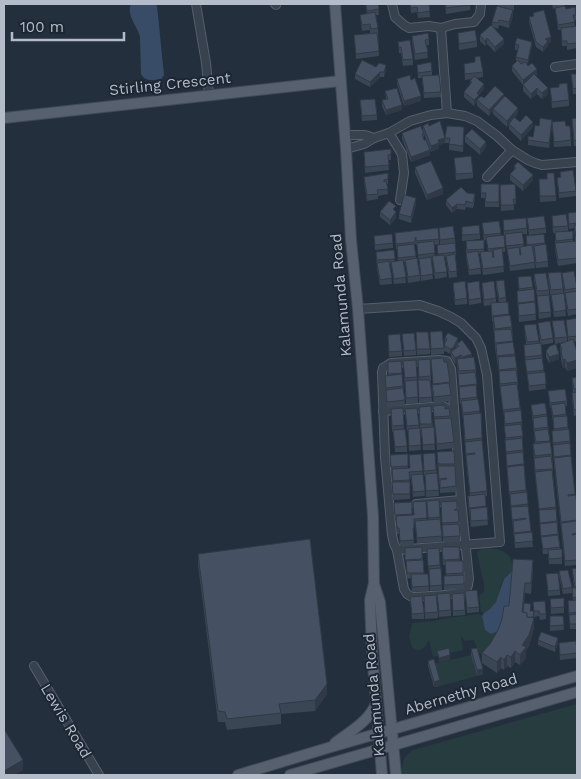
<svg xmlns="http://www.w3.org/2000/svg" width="581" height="779" font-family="'Work Sans',sans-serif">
  <rect width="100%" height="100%" fill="#242f3e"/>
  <g fill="#263c3f">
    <path d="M482,548C499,549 512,549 513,570C510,573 506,576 504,579C496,592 503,603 484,613L481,612L479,596L484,592V584L477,553Z"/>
    <path d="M479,614L482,616L485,630L498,631L500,633L482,655C476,651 477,646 474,640L465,641L461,636L463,650L433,657L429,640C425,647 421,655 412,647L409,637L412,623L433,621L448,618Z"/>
    <path d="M471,655L477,676L440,686L434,664Z"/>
    <path d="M577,704V775H402C402,763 402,758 413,750Z"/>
  </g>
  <g fill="#394c67">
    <path d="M131,4H155L157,6L164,75L161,79C152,80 146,82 141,74L140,37C138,26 126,16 131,4Z"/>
    <path d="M513,570L509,617L500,629L496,632L491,634L485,630L482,616L484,613L490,609L496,602L504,579Z"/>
  </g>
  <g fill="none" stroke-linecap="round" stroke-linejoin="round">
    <g stroke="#565f6c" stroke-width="10">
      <g id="minor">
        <path d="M196,4L206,63L209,95"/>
        <path d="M275,4L276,5"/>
        <path d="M392,4L395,17L404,25L409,28L429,26L441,28L455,24L474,22L480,14L481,4"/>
        <path d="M441,28L447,113"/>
        <path d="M555,67L577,64"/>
        <path d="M389,133L402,154L404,173L400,200"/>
        <path d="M345,135H365L374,138"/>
        <path d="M346,149L364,144L374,138L389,133L410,121L431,115L447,113L465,116L477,121L497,136L512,150L528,160L535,163L542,165L577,162"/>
        <path d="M487,177L512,150"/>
        <path d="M358,309L420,305L438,311L451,317L461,323L476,338L481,348L487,375L500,542L397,550"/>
        <path d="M439,360L447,361L451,369L461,500L469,579C468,583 469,587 465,590C459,596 422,596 412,597L407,594L404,589L397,550L394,544L392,535L385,457L382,372L383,368L391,363Z"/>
        <path d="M383,411L443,406L451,411L454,416"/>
        <path d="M416,504L461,500"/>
        <path d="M34,666L99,775"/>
      </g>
    </g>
    <g stroke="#414a57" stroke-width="12">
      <g id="major">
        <path d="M335,4L346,149L351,240L358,309L373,516L374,583L370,600L372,652L382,775"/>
        <path d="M4,118L340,81"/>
        <path d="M374,584L380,602L396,775"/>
        <path d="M335,743C348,733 371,720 376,703"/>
        <path d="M238,775L331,747L577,676"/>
        <path d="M290,775L577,692"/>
      </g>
    </g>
    <use href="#minor" stroke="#38414e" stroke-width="8"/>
    <use href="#major" stroke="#56606e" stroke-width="10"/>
  </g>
  <g fill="#3b4654">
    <path d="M365,4H378L379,15H376L378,28L379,56L356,59L354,35L370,33V30L362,31L360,15L367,14Z"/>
    <path d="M410,4H429L430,17L418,18L417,12L411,13Z"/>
    <path d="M445,4H470V10L446,14Z"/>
    <path d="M498,4H518V5H514V10H511L513,16L509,28L499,25L498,29L494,27L504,44L495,52L487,44L485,46L480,41V35L492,26V22L498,6Z"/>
    <path d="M552,4H564V7L566,9L576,15V20L574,21L575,26H577V48L567,50V46H562L561,30H558L555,8L553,9Z"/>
    <path d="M533,13L551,42L548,44V46L543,52L536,47L529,22V17L533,16Z"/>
    <path d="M458,33L477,41V47L459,50Z"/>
    <path d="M412,36L429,39V45H426L428,58L415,60L412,42Z"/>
    <path d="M398,42L413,59V65L403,66L401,53H399Z"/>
    <path d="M515,44L532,47L527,65L537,74L536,75L548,94L542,99L537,94L531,99L523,91V85L512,71V66L516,62V57L518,50H515Z"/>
    <path d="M475,57L483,72V77L477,78L484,89L479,95V99L504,98L518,113L515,118L520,122L533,127L521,141L509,129V124L507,127L493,114V110L489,116L477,106V102L474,106L464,97V92L470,85V81L472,79L465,80L464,64L475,62Z"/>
    <path d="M417,65L432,71V75L441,92V97L424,98L422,78H418Z"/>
    <path d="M376,67L386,71L384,77H380L370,87L355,79V74Z"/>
    <path d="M571,74H577V94H573Z"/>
    <path d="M397,79L411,80L421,101L404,106L397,84Z"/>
    <path d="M550,88L569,100V106L552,108Z"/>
    <path d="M385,91L402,110L386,115L382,106V100L386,99Z"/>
    <path d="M360,100L377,115V120L362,121Z"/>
    <path d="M577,118V146H574L572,119Z"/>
    <path d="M552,122L566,126L571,140V146L554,147L552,126L549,148L528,145V140L533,137L539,126Z"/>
    <path d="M423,126H429L445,143L439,145V148L431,152L424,134V139L430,155L411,162L402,139V133L423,131Z"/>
    <path d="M464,127L463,152L449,150V143H445V138Z"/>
    <path d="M465,136L486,147L480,155L465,142Z"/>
    <path d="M364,152L391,154V160H388L389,170L365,173Z"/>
    <path d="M454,158L473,173V178L456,180Z"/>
    <path d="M514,166L533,180L523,191L510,180V174L514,170Z"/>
    <path d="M415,167L443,194L427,200L415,173Z"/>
    <path d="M560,172L576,191V196L559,198L557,178L560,177Z"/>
    <path d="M364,177L388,179V184H387L388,194L378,196V199L367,201L364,182Z"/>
    <path d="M547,179L556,196V201L540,202L539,184Z"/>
    <path d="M481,184H499V207H485V198H481Z"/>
    <path d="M515,184L516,204H514V210L501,211L500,185Z"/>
    <path d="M467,193L475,199L473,208L466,207L465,210L457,209L452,213L446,205V200Z"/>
    <path d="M416,204L411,223L399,219V214Z"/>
    <path d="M396,211V218L390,225L380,217V212Z"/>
    <path d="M577,212V263L558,266L555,249V233H553L552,216L568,226V231H573V241H575L574,228L569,229L568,213Z"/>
    <path d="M527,218L546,228V233L529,235Z"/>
    <path d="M503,220L527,228V234H522L524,247L527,246L526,236L544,234L545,244L548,261V267L536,268L533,250L535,268L510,271L505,236H504Z"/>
    <path d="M499,221L501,235L505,247V252H502L504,272L483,275L480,254H479L481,274L469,275L466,258V241L484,240V252L488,251L486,240L484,241L482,223Z"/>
    <path d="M462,227L480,234V239L462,241Z"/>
    <path d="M439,228L455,238L456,252V257H455L457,277L449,278L446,258H445L447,277L435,279L432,259H431L433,279L421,281L417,246L415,243V248L416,259L420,275V281L408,283L405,262L404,263L406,283L394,284L391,264L390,265L392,284L380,285L377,268L376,252L394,250L395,262L398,261L397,249H396L395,233L439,239V244L434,245L435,256H438L437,245H440Z"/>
    <path d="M374,236L393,243V248L375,250Z"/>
    <path d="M548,273L563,289L566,316L554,317L548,279Z"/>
    <path d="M562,273L577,288V314L568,316L562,278Z"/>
    <path d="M534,274L549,290L551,317L539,319L537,302V296L534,280Z"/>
    <path d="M531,276L535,301L536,320L519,322L517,296V291L519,290L518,277Z"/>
    <path d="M496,281L506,297V302H508L509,316L512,327L513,342L517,368L518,387L522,422L524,470L533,547L515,548L507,473L504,416L500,391L499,373L495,348L493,321H492L491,305L484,306L482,289V283L496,298V303H499L496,287Z"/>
    <path d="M453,283L467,298V304L455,305Z"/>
    <path d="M467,283L481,298V303L469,305Z"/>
    <path d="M577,318V341L574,342L577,352V368L567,371L565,367L563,368L561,359L560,344L564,342L555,344L552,321L567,337V342L568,341L566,320Z"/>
    <path d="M538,323L553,338V343L541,345L546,389L529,391L524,350V345H526L524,325L539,341V343H540Z"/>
    <path d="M416,332L430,349V354L417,355Z"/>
    <path d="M430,332L444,348V354L431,355Z"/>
    <path d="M402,334L416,350V355L404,356Z"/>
    <path d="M388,335L402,351V356L389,357Z"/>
    <path d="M445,337L458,343L472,358L476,370L477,399H478L487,491V496H485L488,525L471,527L468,502V496H470L466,460L464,433V428L461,404H460L457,363L455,364L451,357V354L444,351Z"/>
    <path d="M546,351L559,359L549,363L546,357Z"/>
    <path d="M431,359L444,362L450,382L451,401L434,403L432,390L433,385Z"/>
    <path d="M418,360L431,376V382L432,402L419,403Z"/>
    <path d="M401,361L405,405L387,407L385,376H388V362Z"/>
    <path d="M403,361L417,377L418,403L406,404Z"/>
    <path d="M577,377V415L574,416L572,399V393H573L572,378Z"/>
    <path d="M548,391L567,401V406H565L570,441L571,460L577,510V565L565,566L554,464L552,431L554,430L551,408H550Z"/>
    <path d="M545,403L552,454L553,474L556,507L560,549L562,558V564H549L548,554H543L540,529L539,510L535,477L533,444H535L531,405Z"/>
    <path d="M431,406L435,450H423L421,430H420L419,407Z"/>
    <path d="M433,406L445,409L449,408L450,418L454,442V448L437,450Z"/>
    <path d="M403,408L404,429L407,446V452H395L393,432H392L391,409Z"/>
    <path d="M417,408L421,450L409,451L408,431H407L405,409Z"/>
    <path d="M454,451L455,466L456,492L440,493V484H439L437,458Z"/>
    <path d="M435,453L439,496L426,497L425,476H424L423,454Z"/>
    <path d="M408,454V468H410L409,455L421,454L425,496L413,497L411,478H410V499L393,500L390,455Z"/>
    <path d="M439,500L442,542L417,543L415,524H414V533H413L414,545L400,546L399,534H397L396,520H395L394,503L412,502V515H414L413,502L426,501L427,520H428L427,501Z"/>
    <path d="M441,502L458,510L460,542H443Z"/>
    <path d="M422,547L424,574H428L429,591L412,592L411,578L407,579L405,548Z"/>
    <path d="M442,547H459L460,561H463L464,589L444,590V576H446L445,565H443Z"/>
    <path d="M439,548L442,590L430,591L427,549Z"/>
    <path d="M198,554L327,694L315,711L281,714V724L227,730L225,722H218L198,565Z"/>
    <path d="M577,568V629H570L568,601L573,600L572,588H574L572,569Z"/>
    <path d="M533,571L531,594L525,593L524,603L531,611H534L533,602L546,614V619L540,620L539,616L534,617V628L529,646L526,650V658L520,665L515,662L511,668L507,666L504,670L501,668L497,673L482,663V653L490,644L498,630L509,606Z"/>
    <path d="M559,571L572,587V593L563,594L559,576Z"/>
    <path d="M546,574L560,590V595L548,596Z"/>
    <path d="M465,591L479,607V612L467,613Z"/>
    <path d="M437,594L451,610V616L439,617Z"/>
    <path d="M452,594L465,610V615L453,616Z"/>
    <path d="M424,596L438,612V618L425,619Z"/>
    <path d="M410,597L424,613V619H412Z"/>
    <path d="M564,598V613L551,614L550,599Z"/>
    <path d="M550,616H563L564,630L550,631Z"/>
    <path d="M538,640L558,643L555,652L538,645Z"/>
    <path d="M559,643L577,653V658L560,660Z"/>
    <path d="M471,649L483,674L477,676L471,655Z"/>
    <path d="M428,661L440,686L434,687L428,666Z"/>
  </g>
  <g fill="#303945">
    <path d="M513,10V16L509,28V22Z"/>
    <path d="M551,37V42L548,44V46L543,52V47L545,39Z"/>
    <path d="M487,38V44L485,46V41Z"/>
    <path d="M504,39V44L495,52V47Z"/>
    <path d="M532,42V47L528,65V60Z"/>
    <path d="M386,65V71L384,77V72Z"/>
    <path d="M537,69V74L523,85V80Z"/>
    <path d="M380,72V77L370,87V82Z"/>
    <path d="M484,84V89L479,95V100H477V102L474,106V100L477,93Z"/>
    <path d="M537,88V94L531,99V94Z"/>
    <path d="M548,88V94L542,99V93Z"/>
    <path d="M504,94V99L493,109V110L489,116V110Z"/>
    <path d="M421,96V101L404,106V101Z"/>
    <path d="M402,105V110L386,115V110Z"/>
    <path d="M518,108V113L507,127V121Z"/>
    <path d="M552,120V126L549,148V143Z"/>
    <path d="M533,122V127L521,141V135Z"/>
    <path d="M445,138V143L439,145V148L431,152V146L438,140Z"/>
    <path d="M486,142V147L480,155V149Z"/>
    <path d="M430,150V155L411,162V157Z"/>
    <path d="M533,175V180L523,191V185Z"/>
    <path d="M443,188V194L427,200V195Z"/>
    <path d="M416,198V204L411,223V217Z"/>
    <path d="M457,204V209L452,213V208Z"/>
    <path d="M396,212V218L390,225V220Z"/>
    <path d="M458,338V344H457V346L453,353L451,352L450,354V349Z"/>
    <path d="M472,354V360L463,363V357Z"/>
    <path d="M559,354V359L549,363V357Z"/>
    <path d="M461,355V360L457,359V363L455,364V358Z"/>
    <path d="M565,359V367L563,368V360Z"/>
    <path d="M577,360V368L567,371V363Z"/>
    <path d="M533,560V571L531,594V583Z"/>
    <path d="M525,583V593L522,618V612Z"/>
    <path d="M534,611V628L529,646L526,650V658L520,665V655L522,645Z"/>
    <path d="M558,638V643L555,652V647Z"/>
    <path d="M515,651V662L511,668V657Z"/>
    <path d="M450,655V660L439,663V658Z"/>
    <path d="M507,655V666L504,670V660Z"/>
    <path d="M501,657V668L497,673V662Z"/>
    <path d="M483,669V674L477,676V670Z"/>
    <path d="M440,680V686L434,687V682Z"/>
    <path d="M327,684V694L315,711V700Z"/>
    <path d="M23,760V770L15,775H4V771Z"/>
  </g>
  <g fill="#455162" stroke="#303945">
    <path d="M366,4H378L379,9L367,11Z"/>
    <path d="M410,4H429L430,11L418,13L417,7L411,8Z"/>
    <path d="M446,4H470V5L446,8Z"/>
    <path d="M497,6L513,10L509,22L499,20L498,23L492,22Z"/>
    <path d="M565,6L566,9L575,7L576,15H573L575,22L558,25L555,8Z"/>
    <path d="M544,10L551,37L545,39L548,41L543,47L536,42L529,17L534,16L533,13Z"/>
    <path d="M375,12L378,28L371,29L370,24L362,25L360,15Z"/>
    <path d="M491,25L504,39L495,47L487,38L485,41L480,35Z"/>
    <path d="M577,26V43L567,44V41H562L561,28Z"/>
    <path d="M475,30L477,41L459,44L458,33Z"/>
    <path d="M377,33L379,51L356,54L354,35Z"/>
    <path d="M428,33L429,39L425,40L428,52L415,54L412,36Z"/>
    <path d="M517,38L532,42L528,60L516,57L519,45L515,44Z"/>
    <path d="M410,40L413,59L403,60L401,47L399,48L398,42Z"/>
    <path d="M480,56L483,72L465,74L464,64L475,62V57Z"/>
    <path d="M362,60L376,67L379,63L386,65L384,72H380L370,82L355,74Z"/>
    <path d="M518,60L521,64L525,62L528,66L532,63L537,69L523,80L512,66Z"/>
    <path d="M431,62L432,71L418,73L417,65Z"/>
    <path d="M534,74L548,88L542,93L537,88L531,94L523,85Z"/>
    <path d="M571,74H577V88L573,89Z"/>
    <path d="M410,75L411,80L415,78L421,96L404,101L397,79Z"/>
    <path d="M439,75L441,92L424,93L422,76Z"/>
    <path d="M474,76L484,84L477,93L479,95L474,100L464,92L472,82L470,81Z"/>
    <path d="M567,83L569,100L552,102L550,88L559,87V84Z"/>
    <path d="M495,86L504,94L489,110L477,100L481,96L484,98Z"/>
    <path d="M397,88L402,105L386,110L382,100L388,99L385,91Z"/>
    <path d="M505,96L518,108L507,121L493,109Z"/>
    <path d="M375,99L377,115L362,116L360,100Z"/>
    <path d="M526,115L533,122L521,135L509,124L514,117L520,122Z"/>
    <path d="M540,118L552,120L549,143L528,140V136L533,137L535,125L539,126Z"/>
    <path d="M577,118V140L574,141L572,119Z"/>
    <path d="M440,121L445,138L438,140L439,143L431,146L423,126L428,123L429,126Z"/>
    <path d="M565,121L566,126H570L571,140L554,142L552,122Z"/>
    <path d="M421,126L424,134H422L424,140H426L430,150L411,157L402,133Z"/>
    <path d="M447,126L464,127L463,146L449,144L450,138H445Z"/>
    <path d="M472,129L486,142L480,149L465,136Z"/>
    <path d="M391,149V154L388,155L389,165L365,167L364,152Z"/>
    <path d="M471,156L473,173L456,174L454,158Z"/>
    <path d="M431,161L443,188L427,195L415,167Z"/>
    <path d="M518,162L533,175L523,185L510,174L516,168L514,166Z"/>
    <path d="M573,170L576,191L559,193L557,178L561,177L560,172Z"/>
    <path d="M388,173V179L384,180V182L386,181L388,189L377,190L378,194L367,195L364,177Z"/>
    <path d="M547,173H554L556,196H540L539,179H547Z"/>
    <path d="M481,184H499V202H485L486,193H481Z"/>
    <path d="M515,184L516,199H513L514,205H501L500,185Z"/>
    <path d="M461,187L467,193L475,194L473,203L466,201L465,205L457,204L452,208L446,200Z"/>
    <path d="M404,195L416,198L411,217L399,214Z"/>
    <path d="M389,201L396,206L393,209L396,212L390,220L380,212Z"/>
    <path d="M577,212V223L569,224L568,213Z"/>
    <path d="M566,214L568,226L553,227L552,216Z"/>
    <path d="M544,216L546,228L529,230L527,218Z"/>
    <path d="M526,218L527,228L504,231L503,220Z"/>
    <path d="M499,221L501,233L484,235L482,223Z"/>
    <path d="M479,225L480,234L462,235V227Z"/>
    <path d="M574,225H577V237H576Z"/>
    <path d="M453,226L455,238L440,240L439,228Z"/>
    <path d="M438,228L439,239L416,241V237L415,238V242L396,244L395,233Z"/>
    <path d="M573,231V239L556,241L555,232Z"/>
    <path d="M522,232L524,244L506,246L505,234Z"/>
    <path d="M392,234L393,243L375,245L374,236Z"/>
    <path d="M544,234L545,243L527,245L526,236Z"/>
    <path d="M504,235L505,247L488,249L486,237Z"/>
    <path d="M484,240V249L467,250L466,241Z"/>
    <path d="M434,241L435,253L418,255L417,243Z"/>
    <path d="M577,241V258L558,260L555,243Z"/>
    <path d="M455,243L456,252L438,254L437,245Z"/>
    <path d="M414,244L416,256L398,258L397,246Z"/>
    <path d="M546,244L548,261L536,263L534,246Z"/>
    <path d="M532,245L535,262L510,266L507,249L519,247L520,255H521L520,247Z"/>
    <path d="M502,248L504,266L483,269L480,252L492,251L493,258L494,257L493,250Z"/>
    <path d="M394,250L395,259L377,260L376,252Z"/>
    <path d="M478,251L481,268L469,270L466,253Z"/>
    <path d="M455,254L457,271L449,272L446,256Z"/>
    <path d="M444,255L447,272L435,273L432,256Z"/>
    <path d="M431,257L433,274L421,276L419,259Z"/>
    <path d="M417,258L420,275L408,277L405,260Z"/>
    <path d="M403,260L406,277L394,279L391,262Z"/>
    <path d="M389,261L392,278L380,280L377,263Z"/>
    <path d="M574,271L577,288L565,290L562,273Z"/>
    <path d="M561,272L563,289L551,290L548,273Z"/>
    <path d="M546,273L549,290L537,291L534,274Z"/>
    <path d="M531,276L533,287L519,289L518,277Z"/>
    <path d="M504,280L506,297L499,299L496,281Z"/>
    <path d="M465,281L467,298L455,300L453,283Z"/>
    <path d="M479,281L481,298L469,300L467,283Z"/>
    <path d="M494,281L496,298L484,300L482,283Z"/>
    <path d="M534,289L535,301L518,303L517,291Z"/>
    <path d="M577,291V309L568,310L565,293Z"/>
    <path d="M564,293L566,310L554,312L551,295Z"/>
    <path d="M549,295L551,312L539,313L537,296Z"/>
    <path d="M508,302L509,314L492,316L491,303Z"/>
    <path d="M535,302L536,314L519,316L518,304Z"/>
    <path d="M510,315L512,327L495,329L493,317Z"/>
    <path d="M577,318V336L568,337L566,320Z"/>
    <path d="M564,320L567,337L555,338L552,321Z"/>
    <path d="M550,321L553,338L541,340L538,323Z"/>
    <path d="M536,324L539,341L527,342L524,325Z"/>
    <path d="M511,329L513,341L495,343L494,330Z"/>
    <path d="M442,331L444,348L431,349L430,332Z"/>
    <path d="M416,332H428L430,349H417Z"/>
    <path d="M414,333L416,350L404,351L402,334Z"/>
    <path d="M448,333L458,338L453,348L450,349L444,345L447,339L445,337Z"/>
    <path d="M400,334L402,351L389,352L388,335Z"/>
    <path d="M573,339L577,352V360L567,363L565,359L563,360L562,356L561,351L562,350L560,344Z"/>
    <path d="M462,340L470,351L472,354L463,357L461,355L455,358L451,352L459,346L457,344Z"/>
    <path d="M513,342L515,354L497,356L496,344Z"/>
    <path d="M541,343L542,355L525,357L524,345Z"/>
    <path d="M556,344L559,354L549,357L546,351L550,346Z"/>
    <path d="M515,356L517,368L499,370L498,357Z"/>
    <path d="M474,357L476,370L459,371L457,359Z"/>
    <path d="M443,358L444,362H447L450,382L433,384L431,359Z"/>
    <path d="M542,358L544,370L527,372L525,360Z"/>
    <path d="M430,359L431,376L419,377L418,360Z"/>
    <path d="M416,360L417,377L405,378L403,361Z"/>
    <path d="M401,361L402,373L388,374V362Z"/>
    <path d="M516,370L518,382L500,384L499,371Z"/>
    <path d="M475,372L477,384L459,386L458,374Z"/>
    <path d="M545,372L546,384L529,386L527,374Z"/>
    <path d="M402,374L403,386L386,388L385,376Z"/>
    <path d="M577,377V389H574L572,378Z"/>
    <path d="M417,380L418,397L406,398L405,381Z"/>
    <path d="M418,380H430L432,397L419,398Z"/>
    <path d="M449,383L451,395L434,397L432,385Z"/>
    <path d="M517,384L520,408L503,410L500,386Z"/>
    <path d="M476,385L477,397L460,399L459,387Z"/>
    <path d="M403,388L405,400L387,402L386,390Z"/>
    <path d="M565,389L567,401L550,403L548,391Z"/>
    <path d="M577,392V410H574L572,393Z"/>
    <path d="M478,399L480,411L463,413L461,401Z"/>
    <path d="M545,403L547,414L533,416L531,405Z"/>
    <path d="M565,403L566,414L553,416L551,405Z"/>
    <path d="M445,405V409L449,408L450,416L434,417L433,406Z"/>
    <path d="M431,406L432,424H420L419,407Z"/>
    <path d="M403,408L404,425L392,426L391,409Z"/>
    <path d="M417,408L419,425L407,426L405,409Z"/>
    <path d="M521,410L522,422L505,424L504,412Z"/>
    <path d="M481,413L482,438L465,440L463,415Z"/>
    <path d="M547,416L548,427L534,429L533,418Z"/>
    <path d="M567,416L568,427L554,429L553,417Z"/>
    <path d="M451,418L454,442L437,444L434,419Z"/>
    <path d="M521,424L523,436L506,438L504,426Z"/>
    <path d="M434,427L435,444L423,445L421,428Z"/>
    <path d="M420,428L421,445L409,446L408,429Z"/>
    <path d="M405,429L407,446L395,447L393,430Z"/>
    <path d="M548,429L550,441L536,442L534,431Z"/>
    <path d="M569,429L570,441L553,443L552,431Z"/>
    <path d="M522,438L523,450L506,452L505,440Z"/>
    <path d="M482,440L487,491L470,493L466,455L475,454V453L466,454L465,442Z"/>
    <path d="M550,442L552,454L535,456L533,444Z"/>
    <path d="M570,443L571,455L554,457L553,445Z"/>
    <path d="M454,451L455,464H438L437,452Z"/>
    <path d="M523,452L524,464L507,466L506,454Z"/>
    <path d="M435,453L436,470L424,471L423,454Z"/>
    <path d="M408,454V466L391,467L390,455Z"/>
    <path d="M421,454L423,471L409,472L410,480L393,481L392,469L410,468L409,455Z"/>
    <path d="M551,456L553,469L535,470L534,458Z"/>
    <path d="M571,456L575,494L568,495V496L576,495L577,510V520L561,522L554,458Z"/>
    <path d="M524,465L526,490L509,492L507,467Z"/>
    <path d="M438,466H455L456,486L440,488V480L447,479L446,478L439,479Z"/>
    <path d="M552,470L556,507L539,509L535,472Z"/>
    <path d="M437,473L439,490L426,491L425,474Z"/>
    <path d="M423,474L425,491L413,492L411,475Z"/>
    <path d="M392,482H410V494H393Z"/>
    <path d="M527,492L528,504L511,506L510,494Z"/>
    <path d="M485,494L486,506L469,508L468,496Z"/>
    <path d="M439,500L440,517L428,518L427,501Z"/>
    <path d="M426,501L427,518L414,519V528H413L414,540L400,541L399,528H397L396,516L414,515L413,502Z"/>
    <path d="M457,501V509L454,510H458L459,522L442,523L441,502Z"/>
    <path d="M412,502V514L395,515L394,503Z"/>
    <path d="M528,506L531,531L514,533L513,521L526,519V518L512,520L511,507Z"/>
    <path d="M487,507L488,520L471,521L470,509Z"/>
    <path d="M556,509L557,521L540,523L539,510Z"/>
    <path d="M440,519L442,536L417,538L415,521Z"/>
    <path d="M577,521V533L572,534V535L577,534V560L565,561L561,523Z"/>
    <path d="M557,522L558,534L541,536L540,524Z"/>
    <path d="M459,524L460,536L443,537L442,525Z"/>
    <path d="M532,532L533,541L515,543L514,534Z"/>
    <path d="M558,535L560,547L543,549L541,537Z"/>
    <path d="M310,539L327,684L315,700L279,704L281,713L227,719L225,712L218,711L198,554Z"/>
    <path d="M422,547V559L405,560V548Z"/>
    <path d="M442,547H459L460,559L443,560Z"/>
    <path d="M439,548L440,565L428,566L427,549Z"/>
    <path d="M562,549V558L549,559L548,550Z"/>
    <path d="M513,559L533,560L531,583H525L522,612L527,613V617L534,618L529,635L522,645L526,647L520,655L515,651L511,657L507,655L504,660L501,657L497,662L482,653L490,644L498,630L502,619L504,606H509Z"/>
    <path d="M423,560L424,573H407L406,561Z"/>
    <path d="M445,561H463V573L446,574Z"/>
    <path d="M441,568L442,585L430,586L429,569Z"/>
    <path d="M577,568V586L575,587L572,569Z"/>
    <path d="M568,570L572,587L563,589L559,571Z"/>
    <path d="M558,573L560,590L548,591L546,574Z"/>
    <path d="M411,574H428L429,586L412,587Z"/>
    <path d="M464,575V584L444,585V576Z"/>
    <path d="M572,588H577V597L573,598Z"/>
    <path d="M477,590L479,607L467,608L465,591Z"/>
    <path d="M450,593L451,610L439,611L437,594Z"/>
    <path d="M464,593L465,610L453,611L452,594Z"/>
    <path d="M436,595L438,612L425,613L424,596Z"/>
    <path d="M422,596L424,613L412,614L410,597Z"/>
    <path d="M564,598V607L551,608L550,599Z"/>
    <path d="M577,600V612L569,613L568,601Z"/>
    <path d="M545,601L546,614H540L539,611H534L533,602Z"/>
    <path d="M524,603L531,604L530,611H534L533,617H527V613L523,612Z"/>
    <path d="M577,614V624H570L569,615Z"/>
    <path d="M550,616H563L564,625L550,626Z"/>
    <path d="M541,632L558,638L555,647L538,640Z"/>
    <path d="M576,641L577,653L560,655L559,643Z"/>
    <path d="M449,648L450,655L439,658L437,651Z"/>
    <path d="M477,648L483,669L477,670L471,649Z"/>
    <path d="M434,659L440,680L434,682L428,661Z"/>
    <path d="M4,729L23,760L4,771Z"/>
  </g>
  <g text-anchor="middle" stroke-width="4" stroke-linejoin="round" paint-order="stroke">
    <g font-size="15" fill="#b4bcc9" stroke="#1d2633">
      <text transform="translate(170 84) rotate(-6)" y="5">Stirling Crescent</text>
      <text transform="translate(341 295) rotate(-95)" y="5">Kalamunda Road</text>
      <text transform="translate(461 694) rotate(-16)" y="5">Abernethy Road</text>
      <text transform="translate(374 695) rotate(-95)" y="5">Kalamunda Road</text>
      <text transform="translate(66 721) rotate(59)" y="5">Lewis Road</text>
    </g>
  </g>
  <rect width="581" height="779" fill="none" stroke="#b4bcc9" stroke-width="10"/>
  <path d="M12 32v8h112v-8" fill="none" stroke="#b4bcc9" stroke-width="2.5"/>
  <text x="20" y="32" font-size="15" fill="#b4bcc9" stroke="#1d2633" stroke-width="4" paint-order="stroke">100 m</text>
</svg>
